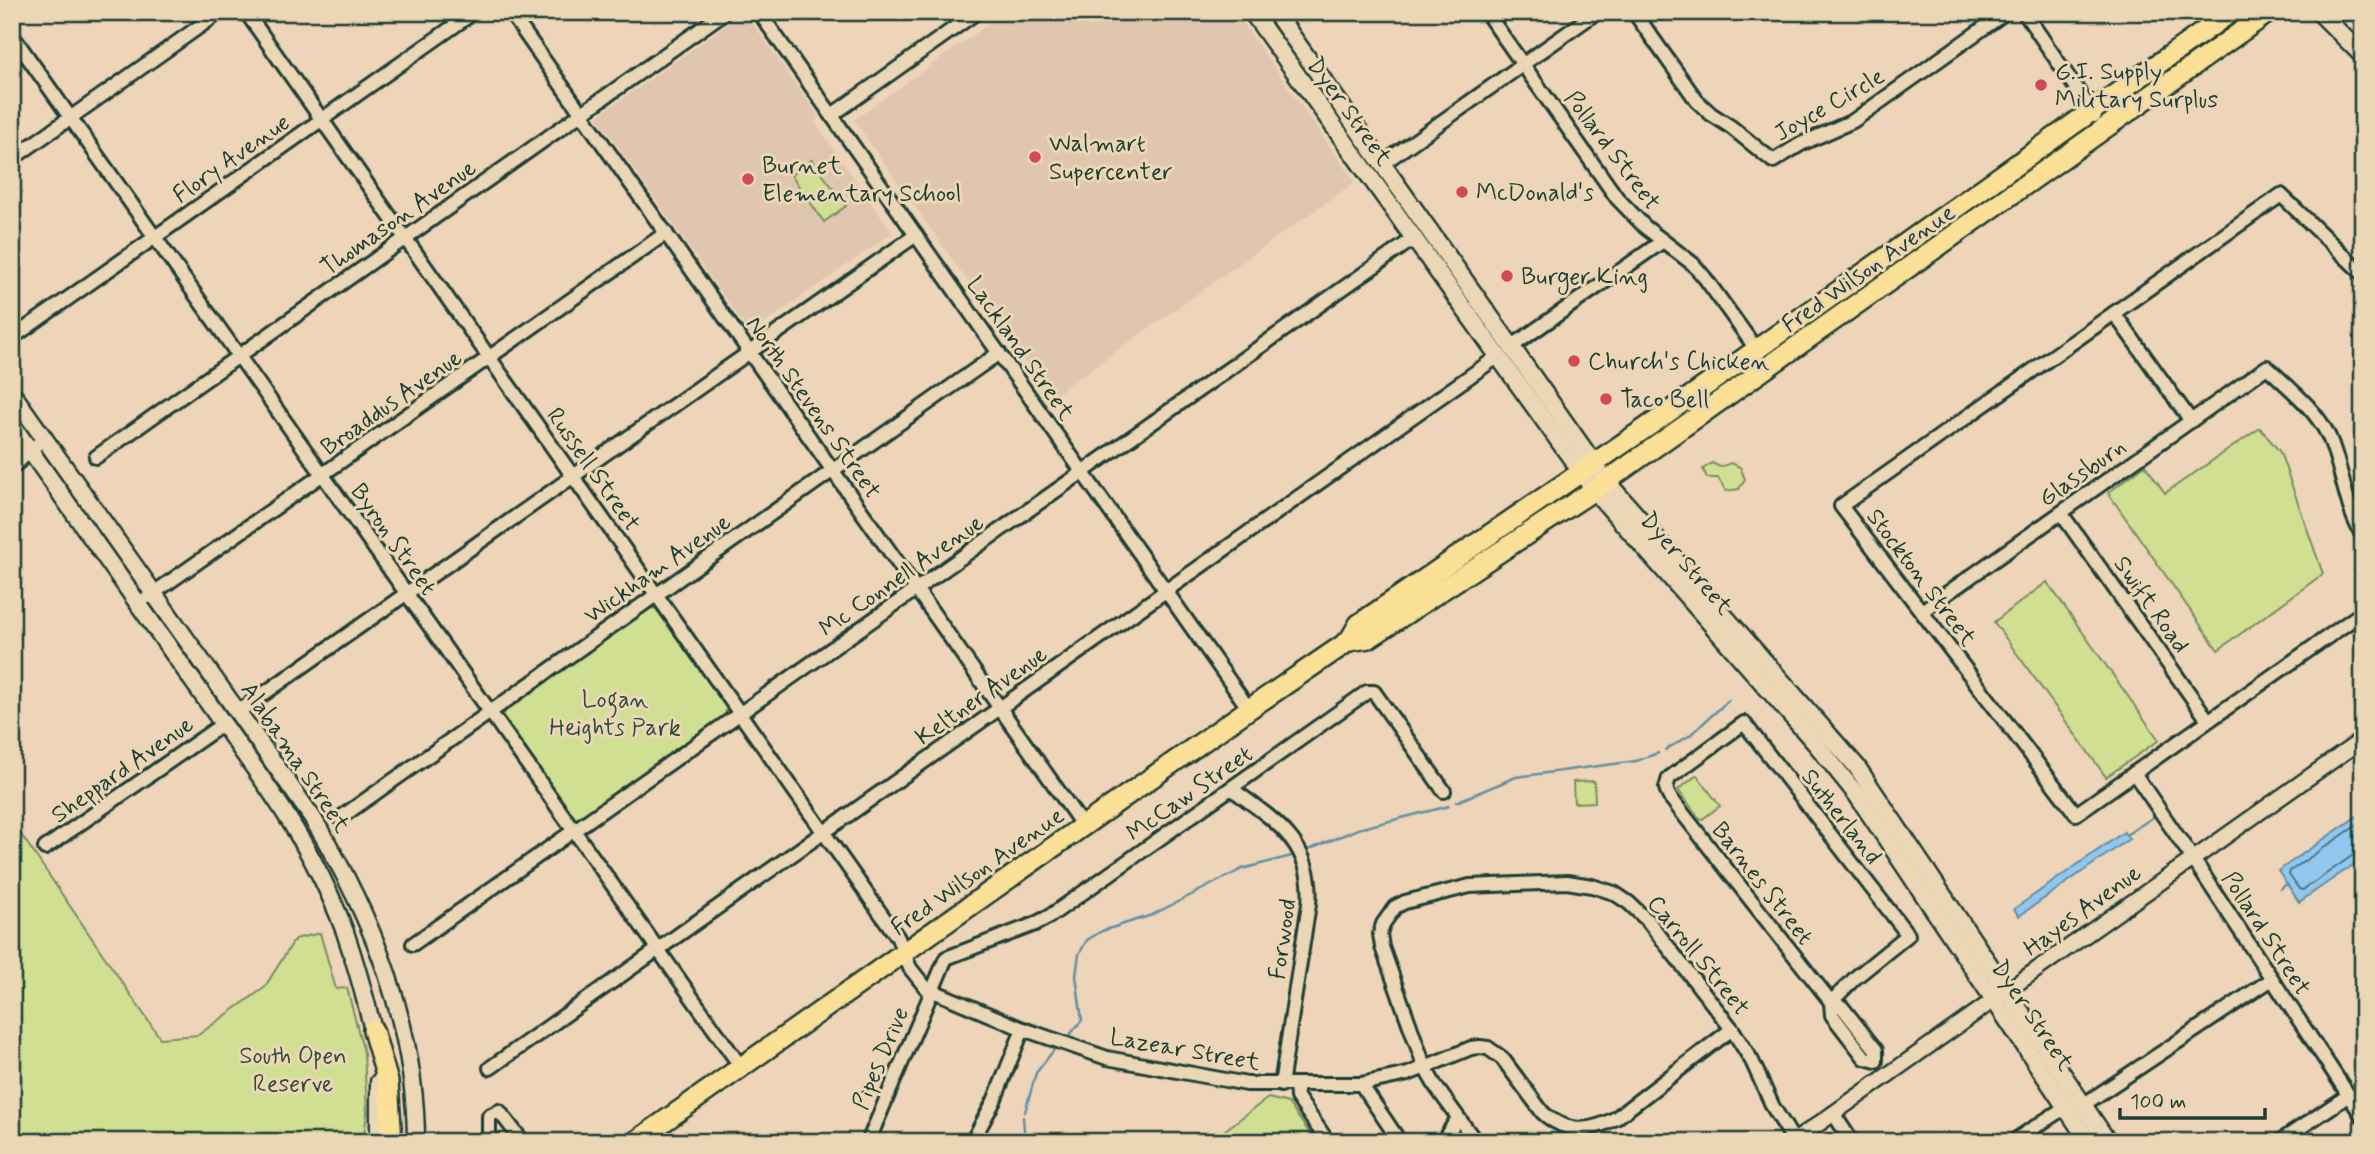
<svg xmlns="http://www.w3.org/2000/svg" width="2375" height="1154" font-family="Mynerve,sans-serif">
  <rect width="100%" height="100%" fill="#eed4b8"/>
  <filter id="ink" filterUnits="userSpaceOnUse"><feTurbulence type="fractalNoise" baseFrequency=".0143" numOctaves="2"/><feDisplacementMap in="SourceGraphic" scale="14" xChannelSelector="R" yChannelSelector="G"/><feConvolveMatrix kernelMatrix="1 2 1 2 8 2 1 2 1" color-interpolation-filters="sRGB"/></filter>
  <g filter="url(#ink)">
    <g fill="#e0c5af">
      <path d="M1006,12H1235L1355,182L1050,398L854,120Z"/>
      <path d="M742,14H746L818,116L816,124L892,233L750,333L597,117Z"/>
    </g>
    <g fill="#d1df92" stroke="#788e63" stroke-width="2">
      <path d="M812,160L846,206L824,222L791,175Z"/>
      <path d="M2260,428L2280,452L2323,574L2218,650L2108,493L2145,465L2165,493Z"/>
      <path d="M1712,463L1720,467L1731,463L1740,467L1745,479L1739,489L1726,491L1718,478H1707L1703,469Z"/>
      <path d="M2047,582L2159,740L2106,777L1994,622Z"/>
      <path d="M650,608L656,609L727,708L725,715L578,819L572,818L503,718L505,711Z"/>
      <path d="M1697,775L1720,806L1701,820L1678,790Z"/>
      <path d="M1594,781L1595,802L1574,803L1573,782Z"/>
      <path d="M12,821L160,1038L198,1035L264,988L295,939L320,933L336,989L347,988L364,1053L367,1113L363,1142H12Z"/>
      <path d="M1268,1098L1288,1103L1316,1142H1209Z"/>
    </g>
    <g fill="#92c7f0" stroke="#6490a5" stroke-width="2">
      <path d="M2363,812V858L2299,902L2278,871Z"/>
      <path d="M2124,832L2129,839L2019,916L2014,909Z"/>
    </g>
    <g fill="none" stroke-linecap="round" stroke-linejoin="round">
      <path stroke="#4d747f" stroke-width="2" d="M2363,821L2290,871L2289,875L2299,889L2303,890L2356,853L2363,852"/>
      <g stroke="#6490a5" stroke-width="2.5">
        <path d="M1665,750L1689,736L1729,700"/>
        <path d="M1456,802L1516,777L1636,761L1658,753"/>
        <path d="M2126,835L2158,814"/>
        <path d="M1303,852L1358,829L1449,806"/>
        <path d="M2280,889L2287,884"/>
        <path d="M1069,1036L1082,1020L1076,976L1079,954L1087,940L1102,931L1152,915L1242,869L1295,855"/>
        <path d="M1025,1112L1036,1073L1057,1046"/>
        <path d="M1023,1117L1025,1142"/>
      </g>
      <g stroke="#1f3d34" stroke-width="18">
        <g id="minor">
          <path d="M246,12L898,938L910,968L926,988L1023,1029L1107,1058L1247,1084H1361L1408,1074L1471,1048L1480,1047L1488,1048L1502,1058L1543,1113C1566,1133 1589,1133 1616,1118L1732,1029"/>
          <path d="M510,12L1083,826"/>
          <path d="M759,12L1249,709"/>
          <path d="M1486,12L1617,198L1645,227L1693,264L1705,278L1759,353"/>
          <path d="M1634,12L1697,101L1711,114L1731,127L1773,161L1801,144L1853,121L2006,12"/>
          <path d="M2024,12L2095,116"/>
          <path d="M12,35L741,1067"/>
          <path d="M832,115L977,12"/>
          <path d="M12,159L220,12"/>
          <path d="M1382,164L1597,12"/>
          <path d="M2363,274L2281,195L1841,506L2076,814L2363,612"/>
          <path d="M2114,313L2191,421"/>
          <path d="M12,338L474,12"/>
          <path d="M1511,347L1663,241"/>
          <path d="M96,457L725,12"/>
          <path d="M12,468L45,437"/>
          <path d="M2061,513L2208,720"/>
          <path d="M148,597L666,233"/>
          <path d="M1922,611L2267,367C2289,388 2316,409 2329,437C2343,469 2344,505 2363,536"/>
          <path d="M238,712L916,235"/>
          <path d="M1744,723L1908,935L1855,978L1831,1002L1669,796L1666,788L1669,778Z"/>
          <path d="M2134,773L2193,859L2363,1117"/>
          <path d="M1232,789C1274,820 1315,844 1309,904L1281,1085"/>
          <path d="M340,818L999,353"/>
          <path d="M45,848L223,724"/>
          <path d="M413,944L1413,239"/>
          <path d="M1831,1002L1842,1007L1876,1050V1061L1865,1058L1832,1015Z"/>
          <path d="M490,1068L1497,357"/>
          <path d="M1296,1084L1297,1097L1328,1142"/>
          <path d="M1361,1084L1400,1142"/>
          <path d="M2083,1105L2272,979"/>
          <path d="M1833,1113L1852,1142"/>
          <path d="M489,1142V1116L499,1111L523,1142"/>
          <path d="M868,1142L946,958L1035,924L1050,916L1367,692H1374L1444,791"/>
          <path d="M972,1142L994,1101L1023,1029"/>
          <path d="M1442,1142L1458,1118"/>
          <path d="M1476,1142L1436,1087L1425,1068L1382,947L1380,934L1383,924L1395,907L1405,902L1470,886L1567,882L1592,886L1614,893L1629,903L1648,921L1732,1029L1752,1061L1773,1107L1794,1141"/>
          <path d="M2012,1142L2058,1112L2068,1110"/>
          <path d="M2279,1142L2349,1095"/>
        </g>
      </g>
      <g stroke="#1f3d34" stroke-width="19">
        <path id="tertiary" d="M1793,1142L2363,739"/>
      </g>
      <g stroke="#1f3d34" stroke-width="21">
        <g id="secondary">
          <path d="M1252,12L1594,490L1817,745L1857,795L2089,1142"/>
          <path d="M1275,12L1607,482L1857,767L2108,1142"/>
          <path d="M2319,12L2363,56"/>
          <path d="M12,393L312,817C372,916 416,1024 416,1142"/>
          <path d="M12,425L267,786C298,831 326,880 345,932C356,964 365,997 373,1030L375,1042"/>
          <path d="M379,1082V1142"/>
        </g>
      </g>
      <g stroke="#1f3d34" stroke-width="24">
        <g id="primary">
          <path d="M1349,641L1359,624L1656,421L2231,12"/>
          <path d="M373,1030L388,1082L392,1142"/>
          <path d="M635,1142L1249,709L1349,641L1369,638L1594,490L2269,12"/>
        </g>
      </g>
      <use href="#minor" stroke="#ebd7b6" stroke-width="12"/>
      <use href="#tertiary" stroke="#ebd7b6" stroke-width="14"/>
      <use href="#secondary" stroke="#ebd7b6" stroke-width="16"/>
      <use href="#primary" stroke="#fadf96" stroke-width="19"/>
    </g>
  </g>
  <g fill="#d1495b" stroke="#ebd7b6" stroke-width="2.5">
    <circle cx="2041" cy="85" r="7"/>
    <circle cx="1035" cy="157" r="7"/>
    <circle cx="748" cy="179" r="7"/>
    <circle cx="1462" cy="192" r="7"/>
    <circle cx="1507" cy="276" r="7"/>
    <circle cx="1574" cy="361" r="7"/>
    <circle cx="1606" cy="399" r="7"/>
  </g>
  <g text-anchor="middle" stroke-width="6" stroke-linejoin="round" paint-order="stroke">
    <g font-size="24" fill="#1f3d34" stroke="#ebd7b6" text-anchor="start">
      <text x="2055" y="79">G.I. Supply<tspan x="2055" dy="28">Military Surplus</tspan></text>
      <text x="1049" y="151">Walmart<tspan x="1049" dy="28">Supercenter</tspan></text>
      <text x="762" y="173">Burnet<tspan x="762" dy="28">Elementary School</tspan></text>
      <text x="1476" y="200">McDonald's</text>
      <text x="1521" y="284">Burger King</text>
      <text x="1588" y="369">Church's Chicken</text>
      <text x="1620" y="407">Taco Bell</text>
    </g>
    <g font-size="24" fill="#1f3d34" stroke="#ebd7b6">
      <text transform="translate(1829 104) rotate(-30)" y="8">Joyce Circle</text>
      <text transform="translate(1350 111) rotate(54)" y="8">Dyer Street</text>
      <text transform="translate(1613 150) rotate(53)" y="8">Pollard Street</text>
      <text transform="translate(231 158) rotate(-35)" y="8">Flory Avenue</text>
      <text transform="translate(398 217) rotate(-35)" y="8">Thomason Avenue</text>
      <text transform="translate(1868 268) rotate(-35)" y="8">Fred Wilson Avenue</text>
      <text transform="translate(1021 348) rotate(55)" y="8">Lackland Street</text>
      <text transform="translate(391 402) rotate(-35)" y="8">Broaddus Avenue</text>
      <text transform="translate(814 407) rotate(55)" y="8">North Stevens Street</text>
      <text transform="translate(594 469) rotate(55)" y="8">Russell Street</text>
      <text transform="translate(2082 472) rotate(-35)" y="8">Glassburn</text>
      <text transform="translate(394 539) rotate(55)" y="8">Byron Street</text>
      <text transform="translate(1687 563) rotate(49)" y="8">Dyer Street</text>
      <text transform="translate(657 568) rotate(-35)" y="8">Wickham Avenue</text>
      <text transform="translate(901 575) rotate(-35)" y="8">Mc Connell Avenue</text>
      <text transform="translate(1922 577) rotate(53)" y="8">Stockton Street</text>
      <text transform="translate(2152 604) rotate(55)" y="8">Swift Road</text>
      <text transform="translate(981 695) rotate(-35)" y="8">Keltner Avenue</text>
      <text transform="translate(296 757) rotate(56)" y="8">Alabama Street</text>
      <text transform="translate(122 769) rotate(-35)" y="8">Sheppard Avenue</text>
      <text transform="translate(1189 793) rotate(-35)" y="8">McCaw Street</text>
      <text transform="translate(1842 816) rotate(52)" y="8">Sutherland</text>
      <text transform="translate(977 871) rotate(-35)" y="8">Fred Wilson Avenue</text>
      <text transform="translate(1763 883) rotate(52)" y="8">Barnes Street</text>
      <text transform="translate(2082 910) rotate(-36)" y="8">Hayes Avenue</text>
      <text transform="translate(2267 933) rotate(57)" y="8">Pollard Street</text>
      <text transform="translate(1282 939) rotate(-82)" y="8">Forwood</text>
      <text transform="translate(1699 955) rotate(51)" y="8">Carroll Street</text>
      <text transform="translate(2033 1015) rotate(56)" y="8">Dyer Street</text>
      <text transform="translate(1185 1049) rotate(10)" y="8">Lazear Street</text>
      <text transform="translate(880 1058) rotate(-67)" y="8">Pipes Drive</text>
    </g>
    <g font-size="24" fill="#314d3d" stroke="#ebd7b6">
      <text x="615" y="707">Logan<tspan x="615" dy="28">Heights Park</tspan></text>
      <text x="293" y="1063">South Open<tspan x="293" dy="28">Reserve</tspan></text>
    </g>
  </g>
  <rect width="2375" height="1154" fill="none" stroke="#ebd7b6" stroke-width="42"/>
  <rect x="21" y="21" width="2333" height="1112" fill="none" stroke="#1f3d34" stroke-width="2.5" filter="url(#ink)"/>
  <path d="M2120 1108v10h145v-10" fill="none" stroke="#1f3d34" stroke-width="3.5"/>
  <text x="2130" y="1108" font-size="21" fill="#1f3d34" stroke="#ebd7b6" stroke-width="5" paint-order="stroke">100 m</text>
</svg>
